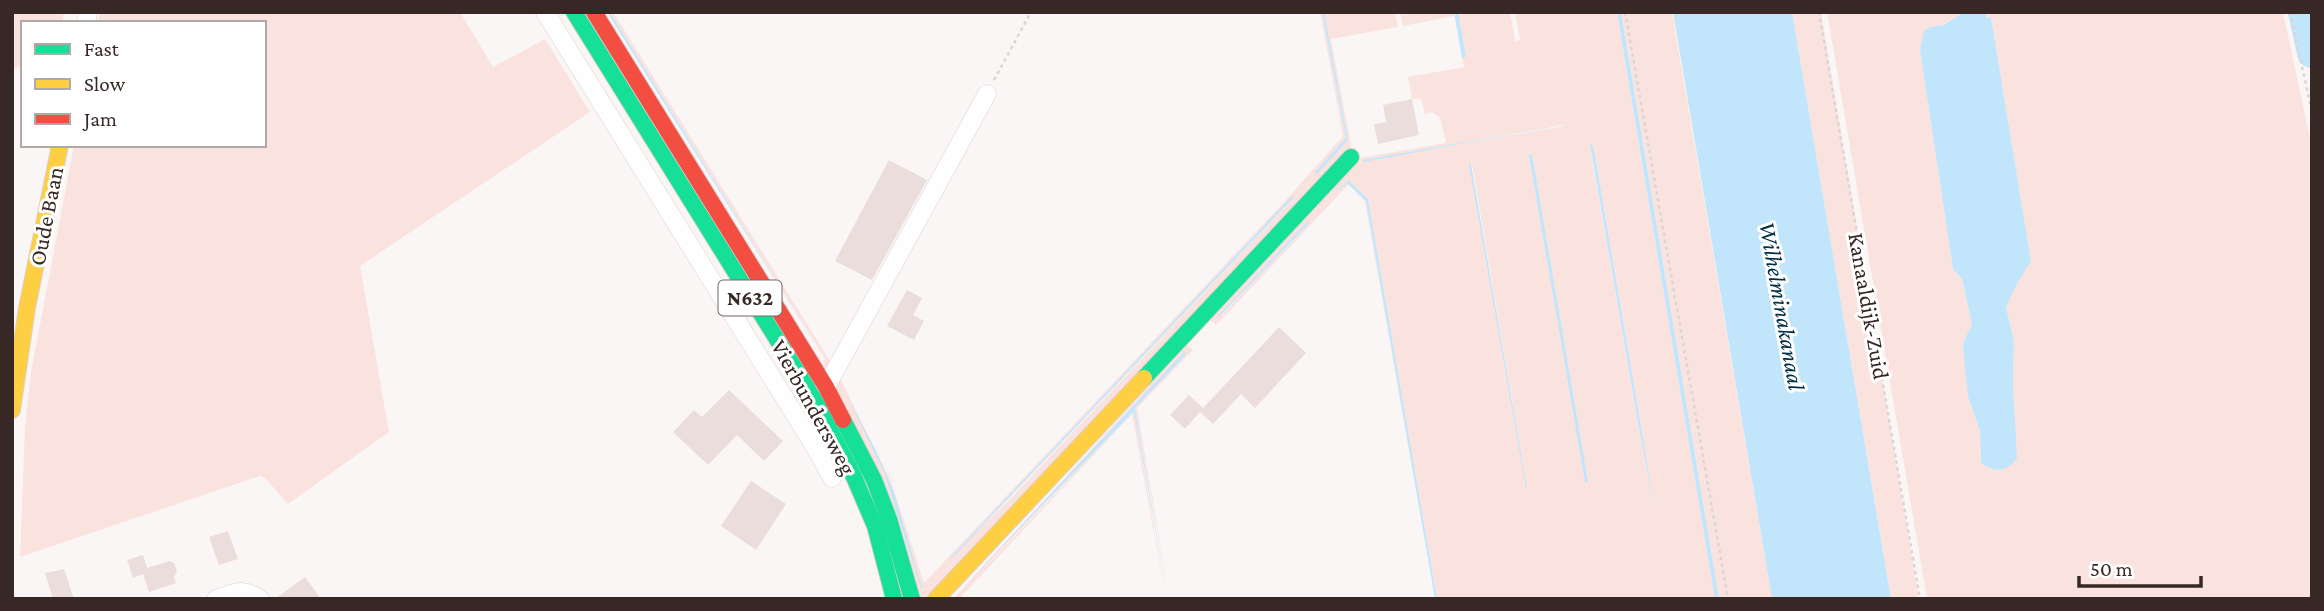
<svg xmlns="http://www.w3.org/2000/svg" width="2324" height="611" font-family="'Crimson Pro',serif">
  <rect width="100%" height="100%" fill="#fbf6f6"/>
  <g fill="#fae3df" fill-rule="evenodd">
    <path d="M12,12H64L62,23H23V66L12,69Z"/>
    <path d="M100,12H460L493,67L545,39L590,112L360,266L389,432L288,504L265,478L260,476L20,557L25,427L31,372L74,145H264V23H98Z"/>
    <path d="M609,12H613L832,364L827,372L823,361L825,359Z"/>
    <path d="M1320,12H1322L1346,139L1316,172L1348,140L1324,12H1395L1398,27L1331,39L1352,150L930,599H917L834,382L838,374L891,481L924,583L1285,201L1343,136ZM1293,196L1294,197L1008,501L951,557Z"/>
    <path d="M1400,12H1454V16L1403,26Z"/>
    <path d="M1458,12H1510L1515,41L1520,40L1515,12H1617L1715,599H1437L1368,199L1348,180L1330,198L1347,183L1366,201L1435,599L1365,202L1349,184L1221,320L1216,325L1211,320L1360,158L1446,143L1440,118L1432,112L1425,114L1421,98L1412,99L1408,77L1464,67L1462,58L1466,57ZM1563,125V126L1363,161L1364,160ZM1591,152L1595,156L1656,515L1640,434ZM1530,154L1532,155L1586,482ZM1470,164H1472L1527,488ZM1307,222L1309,223L1220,317L1219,316Z"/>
    <path d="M1621,12H1672L1772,599H1719Z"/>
    <path d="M1792,12H1821L1919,599H1891Z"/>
    <path d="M1827,12H1964L1942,25L1930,27L1920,50L1953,269L1962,279L1972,324L1963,343L1968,397L1980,431L1981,462L2015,418L2013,385L2014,341L2006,307L2017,284L2031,261L1991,17L1987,18L1985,12H2283L2312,147V599H1927Z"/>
    <path d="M1187,345L1193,350L1137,408L1170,599L1135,408L1185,354L1184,352L972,581L1134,410L1166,599L1132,414L959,599H956L955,597Z"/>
  </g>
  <g fill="#c1e6fc">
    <path d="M607,12H609L627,40L825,360Z"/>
    <path d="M1322,12H1324L1348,140L1317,174L1315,172L1346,138Z"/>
    <path d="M1454,12H1458L1466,57L1462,58Z"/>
    <path d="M1617,12H1621L1719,599H1715Z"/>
    <path d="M1673,12H1792L1891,599H1772Z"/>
    <path d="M1964,12H1985L1987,18L1991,17L2031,261L2017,284L2006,307L2014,341L2013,385L2017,458C2008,472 1994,473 1981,463L1980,431L1968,397L1964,358L1963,343L1972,324L1962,279L1953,269L1920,50L1924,31L1930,27L1943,25Z"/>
    <path d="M1563,125L1363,162V160Z"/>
    <path d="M1590,144H1592L1595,156L1656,515L1640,434Z"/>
    <path d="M1532,154L1588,482H1585L1529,155Z"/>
    <path d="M1469,164H1471L1527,488H1526Z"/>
    <path d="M1348,180L1368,199L1437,599H1435L1366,201L1347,183L1330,198Z"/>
    <path d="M1293,195L1294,197L952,558L951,557Z"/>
    <path d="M1308,221L1309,223L1219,317L1218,316Z"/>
    <path d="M1184,352L1186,354L1135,408L1168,599L1134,411L970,580Z"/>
    <path d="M844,391L876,451L894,493L921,585L924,587L921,588L884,472Z"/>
  </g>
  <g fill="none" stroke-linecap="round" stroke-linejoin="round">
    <path stroke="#c1e6fc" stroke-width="30" d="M2303,12L2312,53"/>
  </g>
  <g fill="#ebdddb">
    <path d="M1412,99L1419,135L1378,144L1374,124L1386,122L1383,105Z"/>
    <path d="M889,160L927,180L872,280L835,261Z"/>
    <path d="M907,290L922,298L913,315L924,321L914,340L887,326Z"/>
    <path d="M1279,327L1306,353L1255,408L1241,394L1213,424L1200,412L1185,429L1170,415L1189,395L1203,408Z"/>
    <path d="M729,390L783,441L764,461L737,435L708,465L673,432L694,410L702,417Z"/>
    <path d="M751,481L786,504L756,550L721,526Z"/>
    <path d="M228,531L238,559L219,565L209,537Z"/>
    <path d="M143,555L147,568L170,561L174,563L177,571L174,577L176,583L149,592L143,574L133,578L127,560Z"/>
    <path d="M64,569L74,599H53L45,573Z"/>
    <path d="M305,577L321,599H275Z"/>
  </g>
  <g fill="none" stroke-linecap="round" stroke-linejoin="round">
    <g stroke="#dcd1cf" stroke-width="19">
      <g id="street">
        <path d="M545,12L815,447L832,478"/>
        <path d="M86,23L88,12"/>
        <path d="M820,393L826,387L987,94"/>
        <path d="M216,599C235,593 242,587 260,599"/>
      </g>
    </g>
    <g stroke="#dcd1cf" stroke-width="18">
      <g id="fast">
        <path d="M574,12L814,399L854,477L875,526L894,599"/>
        <path d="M1144,378L1351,157"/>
        <path d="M843,420L874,480L889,519L912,599"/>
      </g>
    </g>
    <g stroke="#dcd1cf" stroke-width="18">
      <g id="slow">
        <path d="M12,410L27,308L60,145"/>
        <path d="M936,599L1144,378"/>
      </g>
    </g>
    <g stroke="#dcd1cf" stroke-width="18">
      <path id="jam" d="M594,12L826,387L843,420"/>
    </g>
    <g stroke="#d9d6d6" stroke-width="2.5" stroke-dasharray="3.5 3.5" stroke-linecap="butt">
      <path d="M1625,12L1728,599"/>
      <path d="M1819,12L1920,599"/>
      <path d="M2290,12L2312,112"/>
      <path d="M994,80L1031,12"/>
    </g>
    <use href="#street" stroke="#fefefe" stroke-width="18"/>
    <use href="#fast" stroke="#16e098" stroke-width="16"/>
    <use href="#slow" stroke="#ffcf43" stroke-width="16"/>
    <use href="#jam" stroke="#f24e42" stroke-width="16"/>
  </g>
  <g text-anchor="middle" stroke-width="6" stroke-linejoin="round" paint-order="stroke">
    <rect fill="#fff" stroke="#736866" stroke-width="2" x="718.5" y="280.5" width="63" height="35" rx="5"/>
    <g font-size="21" font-weight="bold" fill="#372825">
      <text x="750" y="305">N632</text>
    </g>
    <g font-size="23" fill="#372825" stroke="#fff">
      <text transform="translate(46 216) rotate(-79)" y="8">Oude Baan</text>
      <text transform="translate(1869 306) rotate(80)" y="8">Kanaaldijk-Zuid</text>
      <text transform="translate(814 407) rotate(61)" y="8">Vierbundersweg</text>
    </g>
    <g font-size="24" font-style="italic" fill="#002e43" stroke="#fff">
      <text transform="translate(1782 306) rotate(80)" y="8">Wilhelminakanaal</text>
    </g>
  </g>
  <rect width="2324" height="611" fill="none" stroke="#372825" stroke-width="28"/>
  <rect x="21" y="21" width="245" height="126" fill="#ffffff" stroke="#afa9a8" stroke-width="2"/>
  <rect x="35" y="44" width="35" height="10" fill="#16e098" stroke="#afa9a8" stroke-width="2"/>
  <text x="84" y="56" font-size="21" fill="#372825">Fast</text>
  <rect x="35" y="79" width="35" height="10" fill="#ffcf43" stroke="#afa9a8" stroke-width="2"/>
  <text x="84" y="91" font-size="21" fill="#372825">Slow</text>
  <rect x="35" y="114" width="35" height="10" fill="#f24e42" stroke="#afa9a8" stroke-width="2"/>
  <text x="84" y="126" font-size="21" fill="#372825">Jam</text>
  <path d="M2079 576v10h122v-10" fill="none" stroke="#372825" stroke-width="3.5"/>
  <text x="2090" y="576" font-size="21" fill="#372825" stroke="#ffffff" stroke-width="5" paint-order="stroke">50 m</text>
</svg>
